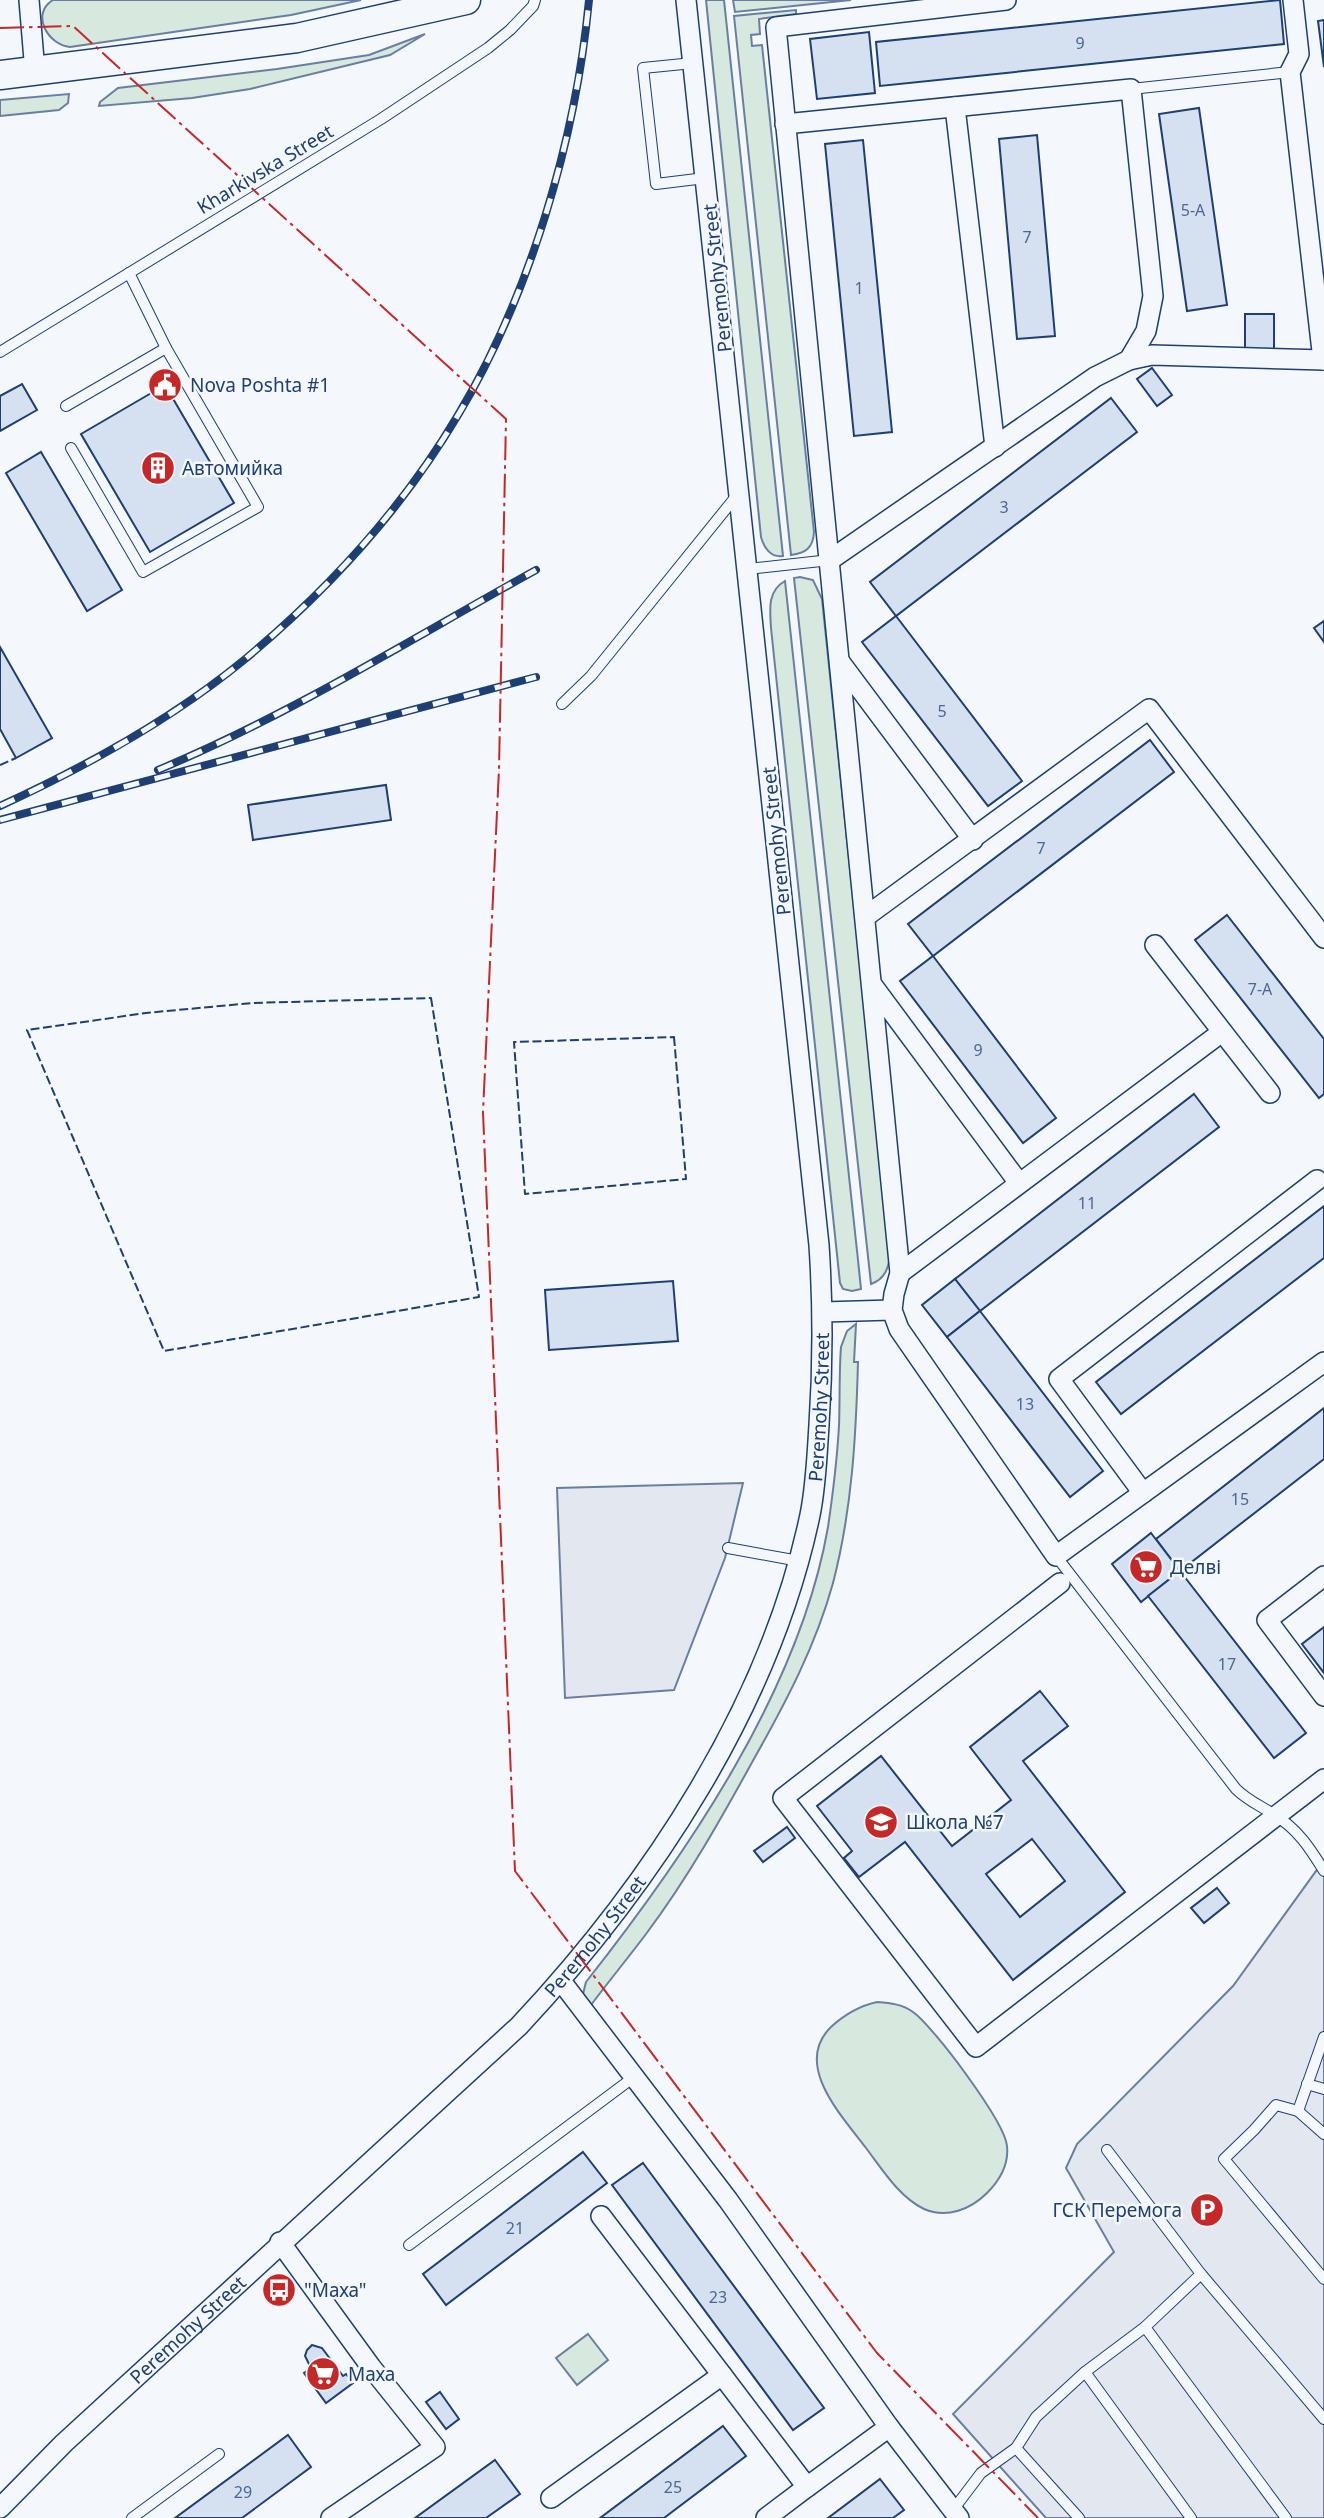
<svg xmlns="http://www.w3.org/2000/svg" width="1324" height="2518" font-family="'Noto Sans',sans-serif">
  <rect width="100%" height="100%" fill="#f4f7fb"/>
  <g fill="#d7e8df" stroke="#687fa3" stroke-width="2">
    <path d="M53,0H361L291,15L70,47C48,45 30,14 53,0Z"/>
    <path d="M706,0H724L783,556C771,558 764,548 761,537Z"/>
    <path d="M733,0H851L735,12Z"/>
    <path d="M796,10V14L759,19L760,34L751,35L752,46L762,45L814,532C813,548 806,553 791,555L734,16Z"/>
    <path d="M425,34L390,55L250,89L192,98L99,106L100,102L118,88L277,69L369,55Z"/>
    <path d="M69,94L68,103L59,110L0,116V100Z"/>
    <path d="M800,577L813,580L822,599L890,1253C889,1268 885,1279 871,1284L794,578Z"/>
    <path d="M785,581L858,1260L861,1289L852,1291L843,1289L840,1283L771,628C770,610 767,591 785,581Z"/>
    <path d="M856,1324L854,1362H858C856,1437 852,1510 833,1583C816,1645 786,1702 755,1757C722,1817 688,1878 646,1934C628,1958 609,1981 591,2005L583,1994L586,1982C687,1854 800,1689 828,1527C833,1493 837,1460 839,1426C840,1400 839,1373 841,1347L847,1331Z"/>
    <path d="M877,2002C890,2003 902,2004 913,2012C933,2026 1005,2122 1007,2146C1009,2165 1000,2180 987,2193C971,2209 947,2219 924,2209C899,2197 882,2169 866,2148C843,2117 792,2065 831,2027C845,2014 859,2006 877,2002Z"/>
    <path d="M588,2334L608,2360L577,2385L556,2358Z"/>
  </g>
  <g fill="#e3e8f0" stroke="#687fa3" stroke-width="2">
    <path d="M743,1483L725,1558L674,1690L565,1698L557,1488Z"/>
    <path d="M1324,1860V2518H1046L953,2414L1114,2252L1066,2168L1077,2144L1233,1986Z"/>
  </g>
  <g fill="#d5e0f0" stroke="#1d3f73" stroke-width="2" fill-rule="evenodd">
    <path d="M1280,0L1284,44L880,86L876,42Z"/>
    <path d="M1324,20V67L1318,21Z"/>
    <path d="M869,32L875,93L817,99L810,39Z"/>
    <path d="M1199,108L1227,305L1187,311L1159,114Z"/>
    <path d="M1037,135L1055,336L1017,339L999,139Z"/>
    <path d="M863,140L892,432L854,436L825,144Z"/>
    <rect x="1245" y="314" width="29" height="35"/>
    <path d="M1152,368L1172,395L1157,406L1137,379Z"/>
    <path d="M22,384L37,410L0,431V396Z"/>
    <path d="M165,385L234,503L150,552L81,434Z"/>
    <path d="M1111,398L1137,432L896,616L870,582Z"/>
    <path d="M41,452L122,590L87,611L6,473Z"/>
    <path d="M896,616L1022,781L988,806L862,642Z"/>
    <path d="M1324,621V642L1314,628Z"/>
    <path d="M0,647L52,738L16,758L0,729Z"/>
    <path d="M1150,740L1174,772L933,956L908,924Z"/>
    <path d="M386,785L391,820L253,840L248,805Z"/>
    <path d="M1227,915L1324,1039V1094L1319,1098L1195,940Z"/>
    <path d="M933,956L1056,1118L1023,1143L900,981Z"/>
    <path d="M1194,1094L1219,1127L980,1311L955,1279Z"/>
    <path d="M1324,1206V1258L1121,1414L1096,1382Z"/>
    <path d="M955,1279L980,1311L947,1337L922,1305Z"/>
    <path d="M673,1281L678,1341L549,1350L545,1290Z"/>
    <path d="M980,1311L1103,1471L1070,1497L947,1337Z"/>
    <path d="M1324,1408V1459L1180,1571L1156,1539Z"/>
    <path d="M1151,1533L1180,1571L1141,1602L1112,1564Z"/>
    <path d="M1180,1571L1306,1733L1274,1758L1148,1596Z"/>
    <path d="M1324,1627V1673L1302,1644Z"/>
    <path d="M1040,1691L1068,1726L1023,1761L1125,1892L1013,1980L905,1842L859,1877L844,1858L852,1851L817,1806L881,1756L952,1846L1011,1800L970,1747ZM1032,1839L1065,1881L1020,1917L986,1874Z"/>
    <path d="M787,1827L795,1838L763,1862L754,1851Z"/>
    <path d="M1217,1888L1229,1903L1204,1923L1191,1908Z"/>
    <path d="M583,2152L607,2183L446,2305L423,2274Z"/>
    <path d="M643,2163L824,2408L793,2430L612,2185Z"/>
    <path d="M312,2345L322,2348L343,2376L346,2374L353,2383L326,2403L304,2373L311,2368L305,2356L307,2350Z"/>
    <path d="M440,2392L459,2419L446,2429L426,2402Z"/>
    <path d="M723,2426L746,2456L664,2518H600Z"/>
    <path d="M288,2435L311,2467L242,2518H175Z"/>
    <path d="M495,2460L520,2494L486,2518H415Z"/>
    <path d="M880,2479L904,2510L893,2518H828Z"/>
  </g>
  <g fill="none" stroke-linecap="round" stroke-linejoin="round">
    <g stroke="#1d3f73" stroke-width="12">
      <g id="lane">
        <path d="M693,63L643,68L656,184L705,178"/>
        <path d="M1131,89L1290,72"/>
        <path d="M0,352L381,119L488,48L510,30L533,6L535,0"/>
        <path d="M66,406L166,348"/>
        <path d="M71,448L143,572L258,507L166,348L129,273"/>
        <path d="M748,569L830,560"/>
        <path d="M562,704L591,676L738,494"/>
        <path d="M728,1548L799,1561"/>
        <path d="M1056,1556L1236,1789C1247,1800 1259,1805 1273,1814C1297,1828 1310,1848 1324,1871"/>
        <path d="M1324,2037L1298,2111L1324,2134"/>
        <path d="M1307,2084L1324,2089"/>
        <path d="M1298,2111L1276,2105L1254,2130L1224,2159L1324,2279"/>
        <path d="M409,2245L634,2077"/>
        <path d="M1201,2274L1324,2419"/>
        <path d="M1145,2327L1286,2518"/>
        <path d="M1085,2372L1191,2518"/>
        <path d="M1016,2448L1079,2518"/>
        <path d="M953,2510L981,2473L1016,2448L1036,2417L1085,2372L1145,2327L1201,2274L1107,2150"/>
        <path d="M132,2518L219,2454"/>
      </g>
    </g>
    <g stroke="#1d3f73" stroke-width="22">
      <g id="street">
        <path d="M29,0L35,72"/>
        <path d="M1006,0L776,27L900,1273L894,1294L892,1310L899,1329L1056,1556L1324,1362"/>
        <path d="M1293,0L1299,54L1290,72L1323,360"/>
        <path d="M955,107L995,447"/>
        <path d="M785,124L1131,89L1153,296L1146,331L1129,360"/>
        <path d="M830,560L1095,377L1129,360L1152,355L1324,360"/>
        <path d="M840,662L973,840"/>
        <path d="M865,917L1149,709L1324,938"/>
        <path d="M1155,945L1270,1093"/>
        <path d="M873,986L1019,1183"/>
        <path d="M900,1273L1222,1032"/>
        <path d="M823,1312L892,1310"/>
        <path d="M1143,1493L1059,1379L1317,1180"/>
        <path d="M1324,1576L1267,1620L1324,1696"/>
        <path d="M1060,1583L783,1798L976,2047L1324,1779"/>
        <path d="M561,1981L728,2200L889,2427L959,2518"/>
        <path d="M601,2216L722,2375"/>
        <path d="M280,2242L371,2367L435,2447L331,2518"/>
        <path d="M551,2498L722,2375L807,2487L889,2427"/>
        <path id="s1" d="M0,2508L64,2443L519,2026C651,1885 770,1706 810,1515C816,1486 817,1455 819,1425C823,1365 823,1305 819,1245L686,0"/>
        <path d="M766,2518L807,2487"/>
      </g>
    </g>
    <g stroke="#1d3f73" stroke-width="31">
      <path id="secondary" d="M0,75L297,38L466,0"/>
    </g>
    <use href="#lane" stroke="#f4f7fb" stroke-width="10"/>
    <use href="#street" stroke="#f4f7fb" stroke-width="19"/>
    <use href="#secondary" stroke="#f4f7fb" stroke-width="28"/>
    <g stroke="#1d3f73" stroke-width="8">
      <g id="rail">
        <path d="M158,770C290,715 411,639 536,570"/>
        <path d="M0,806C85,767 171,720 244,660C327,591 403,508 458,415C530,295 576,139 589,0"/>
        <path d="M0,820L536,677"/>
      </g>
    </g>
    <use href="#rail" stroke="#f4f7fb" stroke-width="5" stroke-dasharray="16" stroke-linecap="butt"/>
    <g stroke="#1d3f73" stroke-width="2" stroke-dasharray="9 3.5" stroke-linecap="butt">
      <path d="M0,765L16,758"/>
      <path d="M431,998L479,1297L164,1351L27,1030L146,1013L252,1003Z"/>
      <path d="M674,1037L686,1179L525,1194L514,1042Z"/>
    </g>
    <path stroke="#c62828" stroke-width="2" stroke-dasharray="24 5 3.5 5" stroke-linecap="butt" d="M0,28L73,26L506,419L499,769L483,1112L515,1871L877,2353L1038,2518"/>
  </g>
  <defs>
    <g id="civic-disc" transform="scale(1.75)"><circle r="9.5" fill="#c62828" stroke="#f4f7fb"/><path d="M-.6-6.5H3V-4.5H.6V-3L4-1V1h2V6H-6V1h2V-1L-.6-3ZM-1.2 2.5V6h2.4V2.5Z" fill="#fff"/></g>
    <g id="building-disc" transform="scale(1.75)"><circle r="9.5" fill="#c62828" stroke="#f4f7fb"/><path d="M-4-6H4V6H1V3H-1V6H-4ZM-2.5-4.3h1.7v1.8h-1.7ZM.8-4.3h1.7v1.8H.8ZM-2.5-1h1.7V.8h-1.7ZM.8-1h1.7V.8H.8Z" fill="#fff"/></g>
    <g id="supermarket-disc" transform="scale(1.75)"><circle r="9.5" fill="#c62828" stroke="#f4f7fb"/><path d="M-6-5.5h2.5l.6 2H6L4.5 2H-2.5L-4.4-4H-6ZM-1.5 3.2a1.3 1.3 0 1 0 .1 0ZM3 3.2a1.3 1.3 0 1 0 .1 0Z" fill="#fff"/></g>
    <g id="school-disc" transform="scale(1.75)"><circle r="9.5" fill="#c62828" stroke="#f4f7fb"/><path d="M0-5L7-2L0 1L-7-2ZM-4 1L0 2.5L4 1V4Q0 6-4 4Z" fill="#fff"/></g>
    <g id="parking-disc" transform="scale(1.75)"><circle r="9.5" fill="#c62828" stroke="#f4f7fb"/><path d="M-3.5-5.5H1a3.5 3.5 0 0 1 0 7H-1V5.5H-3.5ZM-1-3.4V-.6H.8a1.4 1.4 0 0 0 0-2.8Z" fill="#fff"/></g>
    <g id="bus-disc" transform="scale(1.75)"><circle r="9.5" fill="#c62828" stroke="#f4f7fb"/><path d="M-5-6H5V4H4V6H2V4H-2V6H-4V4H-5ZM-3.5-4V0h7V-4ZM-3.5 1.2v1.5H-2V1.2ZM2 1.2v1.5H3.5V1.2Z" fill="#fff"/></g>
  </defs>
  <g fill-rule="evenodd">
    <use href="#civic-disc" x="165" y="385"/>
    <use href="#building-disc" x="158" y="468"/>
    <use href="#supermarket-disc" x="1146" y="1567"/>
    <use href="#school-disc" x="881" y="1822"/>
    <use href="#parking-disc" x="1207" y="2210"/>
    <use href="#bus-disc" x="279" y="2290"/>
    <use href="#supermarket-disc" x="323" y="2374"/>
  </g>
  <g text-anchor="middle" stroke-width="5" stroke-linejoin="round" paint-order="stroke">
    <g font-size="16" fill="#4b6792">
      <text x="1080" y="49">9</text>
      <text x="1193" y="216">5-А</text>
      <text x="1027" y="243">7</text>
      <text x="859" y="294">1</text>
      <text x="1004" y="513">3</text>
      <text x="942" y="717">5</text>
      <text x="1041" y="854">7</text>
      <text x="1260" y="995">7-А</text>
      <text x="978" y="1056">9</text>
      <text x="1087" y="1209">11</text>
      <text x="1025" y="1410">13</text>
      <text x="1240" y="1505">15</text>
      <text x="1227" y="1670">17</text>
      <text x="515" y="2234">21</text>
      <text x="718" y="2303">23</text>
      <text x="673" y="2493">25</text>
      <text x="243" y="2498">29</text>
    </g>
    <g font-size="19" fill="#1d3f73" stroke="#f4f7fb">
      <text transform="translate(265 169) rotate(-31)" y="7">Kharkivska Street</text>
      <text transform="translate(717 278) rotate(-96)" y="7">Peremohy Street</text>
      <text transform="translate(776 841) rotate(-96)" y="7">Peremohy Street</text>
      <text dy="7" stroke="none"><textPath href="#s1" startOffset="1412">Peremohy Street</textPath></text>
      <text dy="7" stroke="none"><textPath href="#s1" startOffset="826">Peremohy Street</textPath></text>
      <text dy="7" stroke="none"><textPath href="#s1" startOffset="259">Peremohy Street</textPath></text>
    </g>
    <g font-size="19" fill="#1d3f73" stroke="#f4f7fb" text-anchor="start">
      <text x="190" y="392">Nova Poshta #1</text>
      <text x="182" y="475">Автомийка</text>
      <text x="1170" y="1574">Делві</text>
      <text x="906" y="1829">Школа №7</text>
      <text x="1182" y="2217" text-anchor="end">ГСК Перемога</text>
      <text x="304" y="2297">"Маха"</text>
      <text x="348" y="2381">Маха</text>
    </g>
  </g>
</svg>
